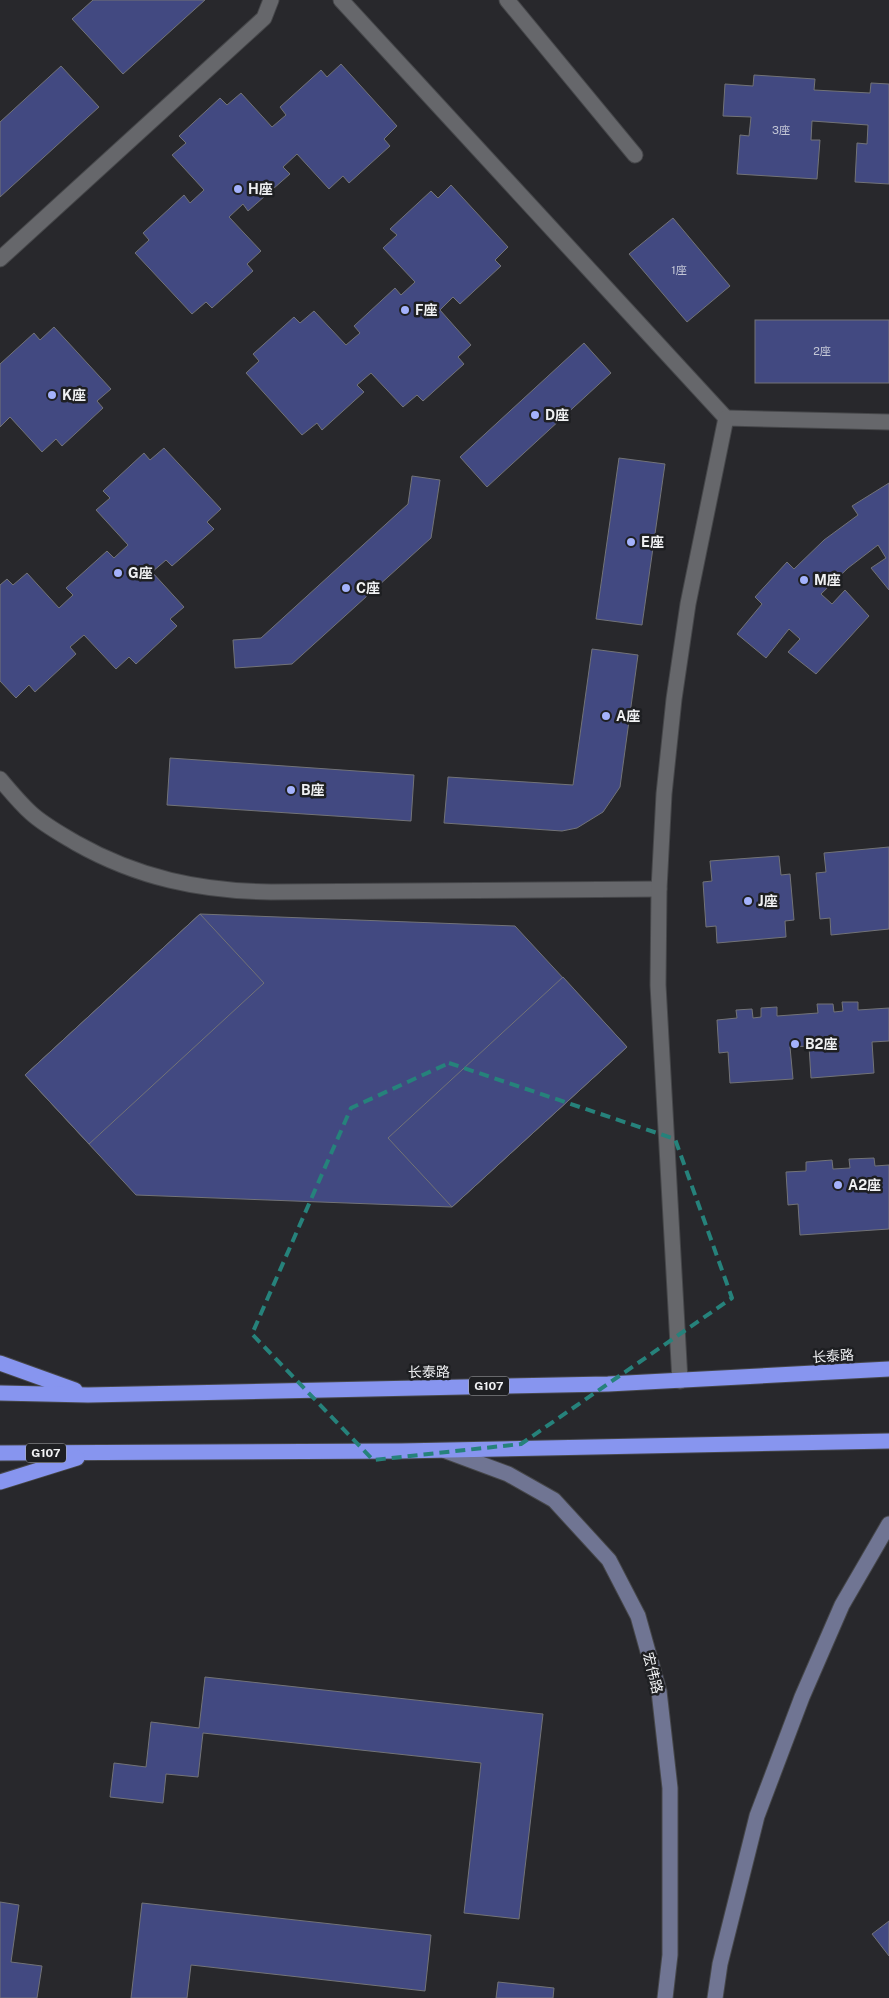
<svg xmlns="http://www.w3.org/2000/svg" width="889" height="1998" font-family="'Public Sans','Noto Sans SC',sans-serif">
  <rect width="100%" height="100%" fill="#28282c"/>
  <g fill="#424981" stroke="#727377">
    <path d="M93,0H205L123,74L72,19Z"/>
    <path d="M341,64L397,126L384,139L390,146L349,183L343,176L329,189L297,154L283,167L290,174L248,211L243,204L229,217L261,251L247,264L253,271L212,308L206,302L192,314L135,253L149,240L143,233L184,195L190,203L204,190L172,155L186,143L179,136L220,98L227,105L241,93L272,127L286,115L280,107L321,70L327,77Z"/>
    <path d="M61,66L99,107L0,197V122Z"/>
    <path d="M754,75L815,79L814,90L870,93L871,83L889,84V184L855,182L857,143L867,144L868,125L812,121L811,140H820L817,179L737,174L740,135L749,136L751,117L723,116L725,84L753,86Z"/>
    <path d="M451,185L508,247L495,260L501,266L460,304L453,297L440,310L471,345L458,357L464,364L423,401L417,395L403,407L371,373L357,385L364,392L322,430L317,423L302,435L246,373L259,361L253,354L294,317L300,323L314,311L346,345L360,333L354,326L395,288L401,295L415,282L383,248L397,235L390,229L431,191L438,198Z"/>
    <path d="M673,218L730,286L687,322L629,254Z"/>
    <rect x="755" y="320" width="134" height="63"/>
    <path d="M54,327L111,389L97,401L103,408L62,446L56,439L42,452L10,417L0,427V364L34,333L40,340Z"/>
    <path d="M584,343L611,373L487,487L460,457Z"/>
    <path d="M164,448L221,509L207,522L214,529L172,566L166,560L152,572L184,607L170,619L177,626L136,664L129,657L116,669L84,635L70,647L76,654L35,692L29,685L16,698L0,681V585L7,579L13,585L27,573L59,608L73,595L66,588L107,551L114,558L128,545L96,510L110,498L103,491L144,453L150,460Z"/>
    <path d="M619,458L665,464L642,625L596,619Z"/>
    <path d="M412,476L440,480L431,538L292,664L235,668L233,640L261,638L408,504Z"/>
    <path d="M889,483V590L871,568L886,558L878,545L848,568L821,594L832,604L845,590L869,616L816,674L788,652L800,639L789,629L766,658L737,634L762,604L755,597L787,562L794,569L824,540L858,515L852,506Z"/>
    <path d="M592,649L638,655L620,787L603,812L577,828L562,831L444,823L448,777L573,785Z"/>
    <path d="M170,758L414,775L411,821L167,805Z"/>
    <path d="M889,847V929L831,935L830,918L820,919L816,873L826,872L824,853Z"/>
    <path d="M779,856L781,875L790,874L794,920L785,921L786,937L717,943L716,926L706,927L703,882L712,881L710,861Z"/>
    <path d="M200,914L515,926L627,1047L452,1207L136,1195L25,1075Z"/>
    <path d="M200,914L264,983L89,1144L25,1075Z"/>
    <path d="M563,977L627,1047L452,1207L388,1138Z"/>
    <path d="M842,1002H858V1010L889,1008V1041L872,1042L874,1073L811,1078L809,1046L790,1047L793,1079L730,1083L728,1052L719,1053L717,1020L737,1018L736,1010L752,1009L753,1018L761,1017V1008L777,1007V1016L818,1013L817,1004H833L834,1012L843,1011Z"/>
    <path d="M874,1158L875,1166L889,1165V1229L800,1235L798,1204L788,1205L786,1172L806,1171V1162L832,1160L833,1169L850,1168L849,1159Z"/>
    <path d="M205,1677L543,1714L519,1919L464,1913L481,1763L203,1733L198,1777L166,1774L163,1803L110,1797L114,1763L146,1767L151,1722L199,1728Z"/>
    <path d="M0,1902L19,1905L11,1962L42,1966L37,1998H0Z"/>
    <path d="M142,1903L431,1935L425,1991L191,1965L187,1998H131Z"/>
    <path d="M889,1921V1956L872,1934Z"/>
    <path d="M498,1982L554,1988L553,1998H496Z"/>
  </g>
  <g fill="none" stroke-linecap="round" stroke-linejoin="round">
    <g stroke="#46474a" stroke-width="17">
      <path id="lane" d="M507,0L635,155"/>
    </g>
    <g stroke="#46474a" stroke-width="17">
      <g id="street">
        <path d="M341,0L726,418"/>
        <path d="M0,259L264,18L271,0"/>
        <path d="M0,779C10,791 20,803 31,813C44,825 61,834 76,843C138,878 200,891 271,892L659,889"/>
        <path d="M680,1381L658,985L659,889L664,794L674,699L688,604L726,418L889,422"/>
      </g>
    </g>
    <g stroke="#46474a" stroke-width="17">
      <g id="secondary">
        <path d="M446,1451L508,1474L554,1500L609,1560L638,1616L659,1691L670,1788V1955L665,1998"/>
        <path d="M715,1998L720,1964L757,1816L802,1697L842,1605L889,1524"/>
      </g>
    </g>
    <g stroke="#46474a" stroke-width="17">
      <g id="highway">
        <path d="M0,1363L75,1390"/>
        <path d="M0,1393L88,1395L608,1384L889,1369"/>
        <path d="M0,1453L401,1451L889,1441"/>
        <path d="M0,1482L77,1458"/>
      </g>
    </g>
    <use href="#lane" stroke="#66676b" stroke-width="15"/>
    <use href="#street" stroke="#66676b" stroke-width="15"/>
    <use href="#secondary" stroke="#707593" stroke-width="15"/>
    <use href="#highway" stroke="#8795ef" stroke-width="15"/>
  </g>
  <path fill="none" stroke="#26827b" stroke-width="4" stroke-dasharray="10 6" stroke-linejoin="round" d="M449,1063L675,1139L732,1298L521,1444L373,1460L252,1334L351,1108Z"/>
  <g fill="#a4b2fc" stroke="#1e1f22" stroke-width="2">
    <circle cx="238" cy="189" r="5"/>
    <circle cx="405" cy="310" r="5"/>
    <circle cx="52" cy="395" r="5"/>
    <circle cx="535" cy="415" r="5"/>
    <circle cx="631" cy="542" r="5"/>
    <circle cx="118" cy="573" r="5"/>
    <circle cx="804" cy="580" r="5"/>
    <circle cx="346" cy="588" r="5"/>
    <circle cx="606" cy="716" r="5"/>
    <circle cx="291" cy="790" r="5"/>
    <circle cx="748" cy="901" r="5"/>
    <circle cx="795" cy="1044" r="5"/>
    <circle cx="838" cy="1185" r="5"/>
  </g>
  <g text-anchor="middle" stroke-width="5" stroke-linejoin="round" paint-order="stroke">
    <g font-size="11" fill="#c4c7d6">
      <text x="781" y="134">3座</text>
      <text x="679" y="274">1座</text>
      <text x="822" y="355">2座</text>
    </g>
    <g fill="#1e1f22" stroke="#b1b2b4" stroke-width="1">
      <rect x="469" y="1376.5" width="40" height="19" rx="4"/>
      <rect x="26" y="1443.5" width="40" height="19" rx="4"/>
    </g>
    <g font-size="12" font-weight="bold" fill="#f0f1f3">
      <text x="489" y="1390">G107</text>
      <text x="46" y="1457">G107</text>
    </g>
    <g font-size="14" font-weight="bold" fill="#f0f1f3" stroke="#1e1f22" text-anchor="start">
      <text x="248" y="194">H座</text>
      <text x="415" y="315">F座</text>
      <text x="62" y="400">K座</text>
      <text x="545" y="420">D座</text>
      <text x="641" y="547">E座</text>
      <text x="128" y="578">G座</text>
      <text x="814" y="585">M座</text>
      <text x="356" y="593">C座</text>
      <text x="616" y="721">A座</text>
      <text x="301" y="795">B座</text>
      <text x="758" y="906">J座</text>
      <text x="805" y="1049">B2座</text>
      <text x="848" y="1190">A2座</text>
    </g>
    <g font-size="14" fill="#f0f1f3" stroke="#1e1f22">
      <text transform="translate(833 1356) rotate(-4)" y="5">长泰路</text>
      <text transform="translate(429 1372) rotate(-1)" y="5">长泰路</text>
      <text transform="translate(653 1673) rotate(76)" y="5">宏伟路</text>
    </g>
  </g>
</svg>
